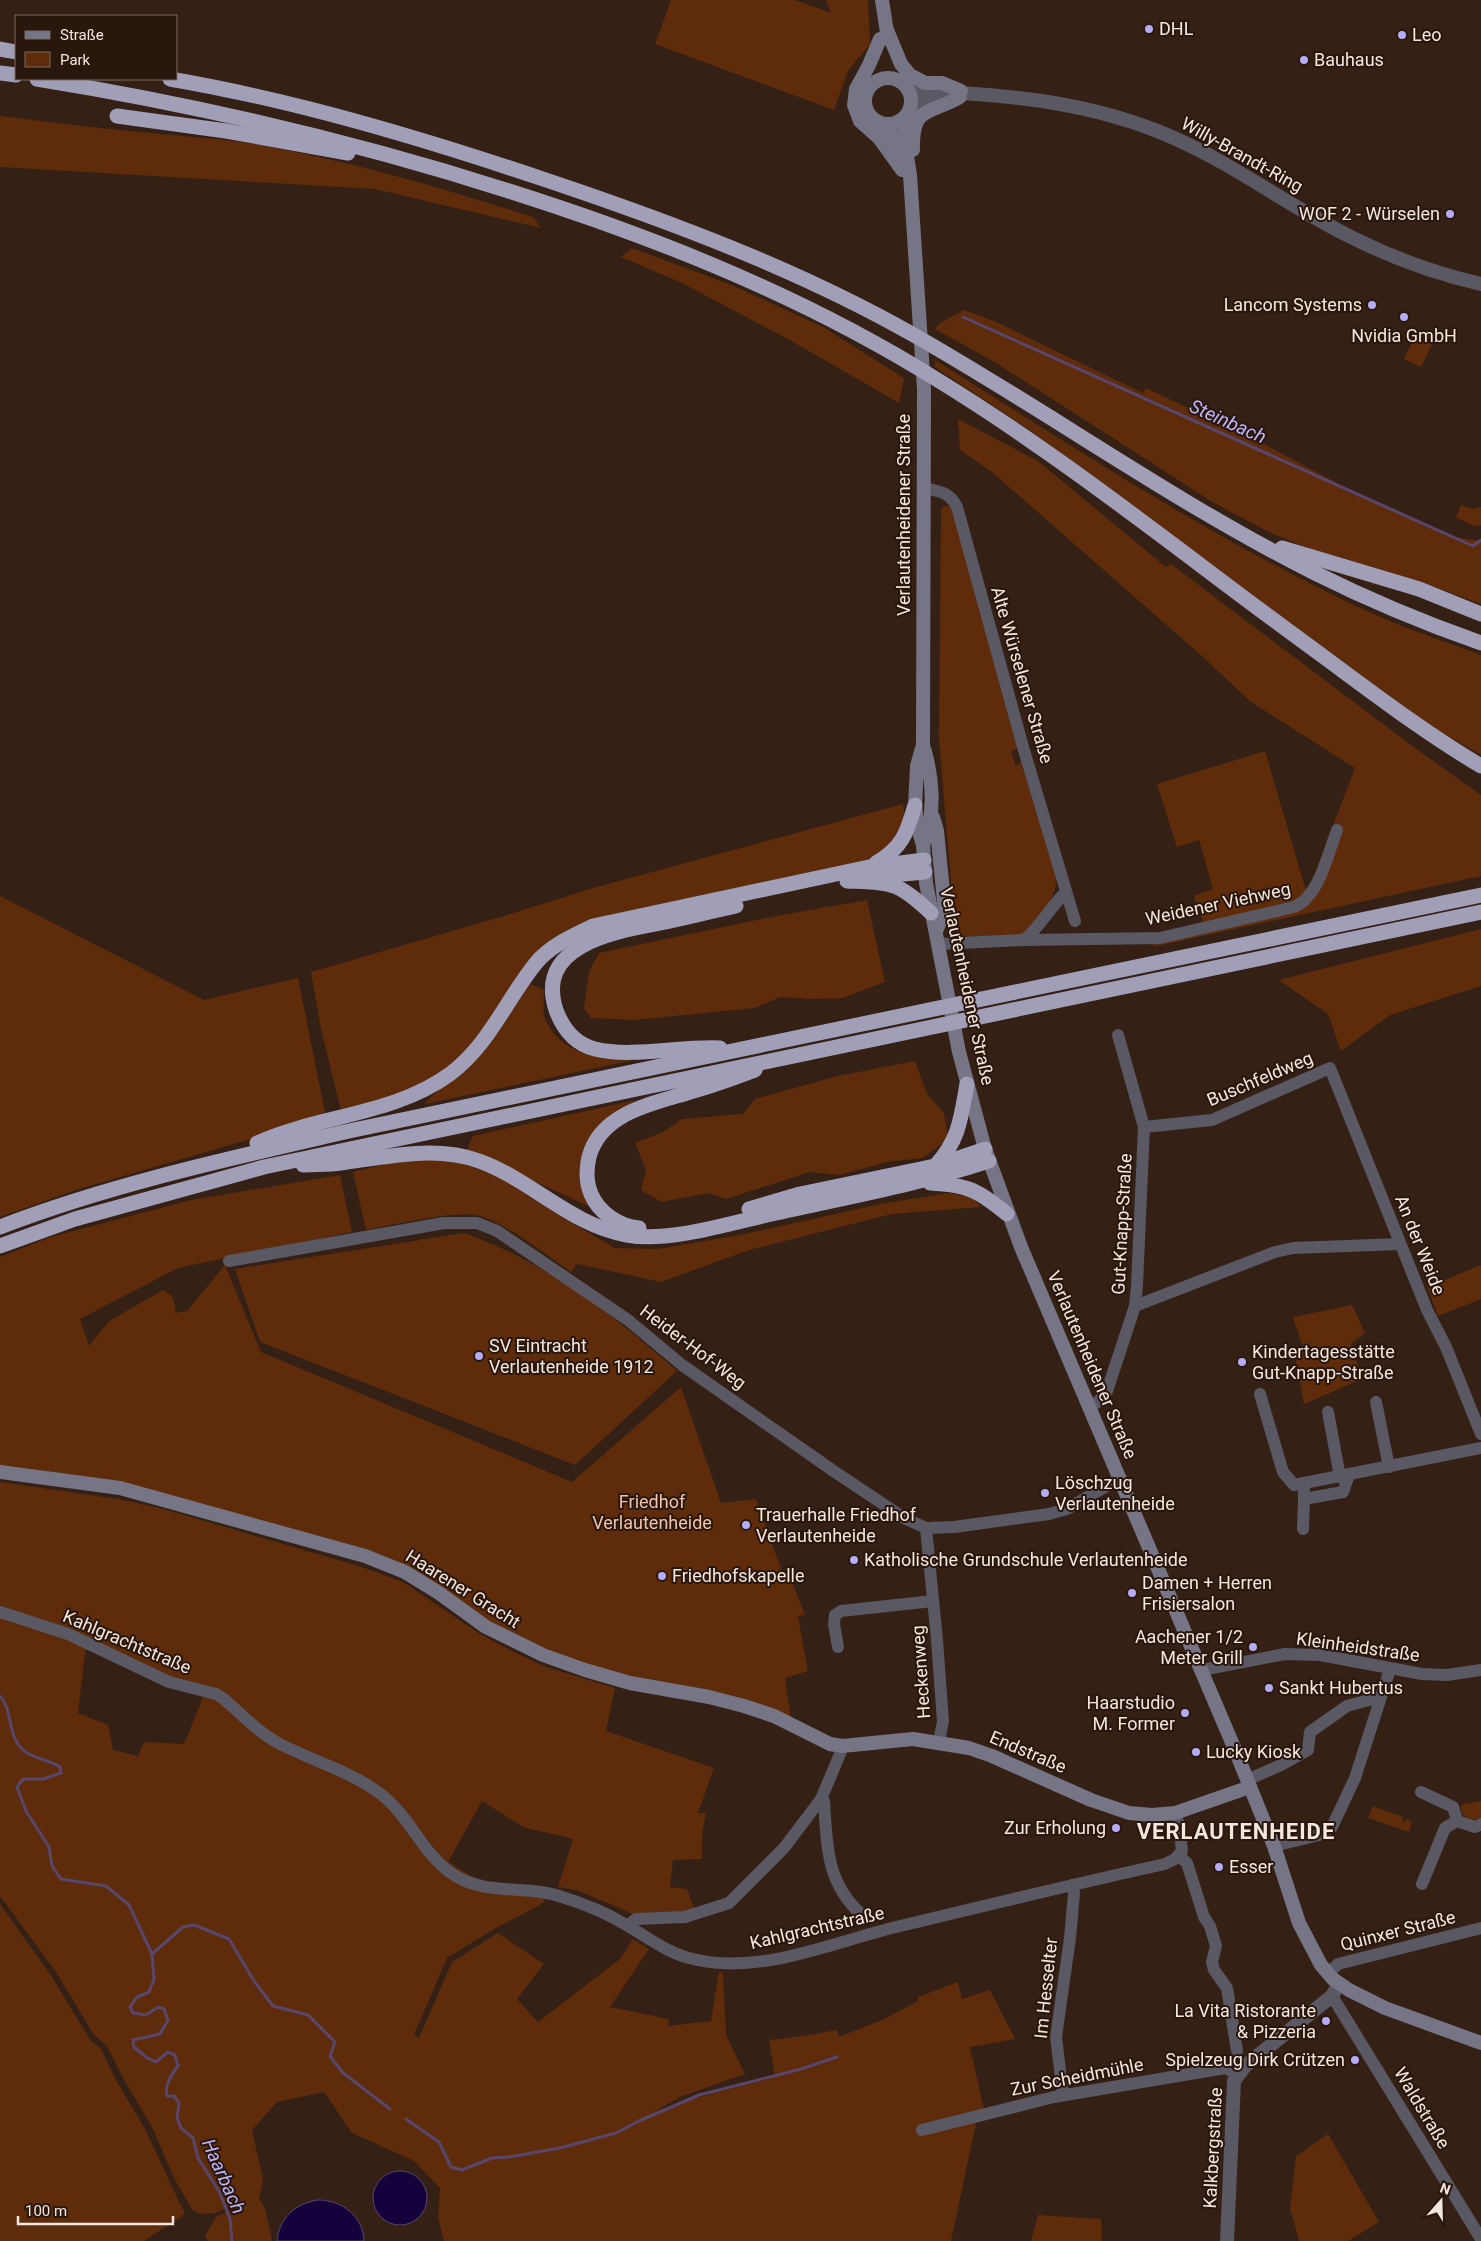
<svg xmlns="http://www.w3.org/2000/svg" width="1481" height="2241" font-family="Roboto,sans-serif">
  <rect width="100%" height="100%" fill="#342015"/>
  <g fill="#5e2c0b">
    <path d="M671,0H795L831,13L826,0H868L870,44L848,71L834,110L655,44Z"/>
    <path d="M0,116C44,121 87,127 131,131C176,136 221,138 266,146C357,163 445,189 533,217L541,228L375,189L0,167Z"/>
    <path d="M632,248L729,284L823,327L904,378L899,403L786,338L680,282L621,257Z"/>
    <path d="M964,310L994,321L1143,393L1146,388L1264,444L1357,494L1453,537L1481,541V604L1426,584L1320,553L1269,532L1214,503L996,363L935,329L940,323Z"/>
    <path d="M1417,332L1434,340L1421,367L1404,359Z"/>
    <path d="M935,360C1072,446 1208,536 1354,605C1395,625 1438,639 1481,655V755L1430,726L1028,429L935,367Z"/>
    <path d="M958,419L1038,461L1166,567L1171,564L1415,748L1481,795V876L1152,947L1158,935L1204,925L1194,896L1213,889L1199,840L1177,847L1157,784L1265,751L1307,894L1355,768L1251,702L1203,657L992,472L960,450Z"/>
    <path d="M1461,505L1473,509L1481,507V525L1473,526L1456,517Z"/>
    <path d="M943,506H949L953,510L1017,748L1011,752L1016,766L1021,762L1056,875C1057,890 1052,898 1044,911C1039,916 1035,925 1030,930C1017,942 975,938 958,935L955,931L939,739L941,510Z"/>
    <path d="M903,804L905,823L889,850L843,870L589,924L543,946L471,1047L437,1077L391,1099L341,1111L321,1029L311,972L504,916L593,888Z"/>
    <path d="M0,896L204,1000L298,978L326,1117L79,1189L0,1217Z"/>
    <path d="M867,900L885,982L843,998L814,999L780,997L755,1008L635,1020L591,1018L584,1008L589,971L599,953L771,917Z"/>
    <path d="M1481,929V986L1390,1015L1341,1051L1328,1014L1279,980Z"/>
    <path d="M530,984L544,990C544,999 542,1014 546,1021C564,1057 604,1060 639,1059L425,1104C436,1088 456,1082 469,1068C493,1044 511,1012 530,984Z"/>
    <path d="M915,1061L927,1094L944,1113L948,1139L923,1158L887,1162L840,1175L810,1172L726,1199L709,1193L661,1202L641,1190L646,1170L635,1143L663,1132L682,1119L743,1114L755,1099L838,1076Z"/>
    <path d="M636,1100L610,1118L582,1184L588,1206L467,1150L473,1136Z"/>
    <path d="M405,1159L454,1160L497,1176L555,1213L615,1248L658,1249L740,1235L880,1204L948,1193L972,1197L981,1207L892,1214L749,1250L661,1282L577,1264L571,1272C547,1255 507,1224 480,1216C454,1210 393,1225 366,1230L353,1172Z"/>
    <path d="M340,1175L352,1232L178,1268L80,1319L89,1346L109,1321L163,1290L172,1296L176,1310L174,1313L187,1311L225,1265L261,1352L572,1482L681,1387L721,1503L756,1499L783,1574L788,1572L805,1615L798,1616L808,1671L785,1678L791,1719L586,1665L519,1638L367,1551L0,1466V1257L51,1237L191,1200Z"/>
    <path d="M464,1233C548,1263 611,1313 677,1371L575,1465L260,1342L235,1269Z"/>
    <path d="M1481,1265V1299L1438,1316L1427,1287Z"/>
    <path d="M1352,1305L1365,1333L1351,1343L1362,1379L1304,1404L1295,1356L1304,1350L1293,1317Z"/>
    <path d="M0,1482L118,1499L160,1508L362,1567L403,1582L480,1634L512,1651L546,1667L615,1688L606,1731L714,1768L698,1813H706L702,1835V1859L673,1860L670,1887L687,1889L695,1911L633,1914L577,1890L558,1887L573,1839L523,1827L482,1801L448,1862L478,1880L452,1870L407,1814L279,1740L243,1712L170,1679L0,1609Z"/>
    <path d="M0,1614L86,1645L78,1713L108,1725L113,1750L138,1756L144,1742L184,1744L204,1695L215,1697L327,1768L388,1802L449,1875L544,1897L545,1901L540,1905L494,1929L447,1958L414,2035L419,2038L452,1962L498,1933L544,1964L517,1999L538,2022L620,1959L633,1939L649,1949L610,2007L669,2019L668,2026L711,2021L719,1972H723L726,2035L745,2074L680,2097L654,2112L699,2097L775,2077L769,2040L803,2036L837,2030L839,2037L882,2020L918,2001V1997L958,1982L962,1999L990,1990L1015,2039L970,2047L984,2110L977,2119L951,2241H444L438,2218L440,2188L414,2161L352,2133L324,2092L277,2102L252,2130L263,2180L259,2199L265,2208L272,2241H208L205,2236L217,2216L238,2208L236,2204L215,2213L200,2214L192,2209L175,2180L152,2127L123,2078L107,2046L94,2035L56,1972L0,1896Z"/>
    <path d="M1481,1801V1818C1471,1821 1460,1818 1461,1806L1463,1804Z"/>
    <path d="M1373,1806L1403,1817L1402,1821L1405,1822L1406,1819L1412,1822L1409,1832L1368,1818Z"/>
    <path d="M0,1904L50,1974L91,2041L101,2049L116,2080L145,2129L185,2214L144,2241H0Z"/>
    <path d="M1328,2134L1379,2222L1348,2241H1299L1290,2208L1296,2156Z"/>
    <path d="M1038,2215L1101,2219L1102,2241H1031Z"/>
  </g>
  <g fill="#15013c" stroke="#58466d">
    <circle cx="400" cy="2198" r="27"/>
    <path d="M318,2200C342,2200 363,2216 364,2241H277C279,2218 296,2203 318,2200Z"/>
  </g>
  <g fill="none" stroke-linecap="round" stroke-linejoin="round">
    <g stroke="#58466d" stroke-width="3">
      <path d="M963,317L1473,546L1481,540"/>
      <path d="M0,1696C13,1710 7,1734 22,1749C32,1759 49,1759 60,1767L61,1773L43,1779H23L17,1787L26,1811L49,1847L52,1866L61,1879L106,1886L129,1905L152,1954L154,1979L149,1992L137,1997L130,2007L133,2013L146,2015L158,2007L164,2009L168,2020L160,2034L133,2040L134,2047L147,2058L156,2062L168,2052L175,2055L178,2066C172,2074 164,2085 167,2096H174L179,2103L177,2118L181,2128L193,2138L198,2158L220,2193L230,2219L232,2241"/>
      <path d="M152,1954L183,1927L194,1925L229,1939L254,1981L273,2006L308,2015L335,2042L330,2056L342,2072L390,2109"/>
      <path d="M406,2119L439,2142L451,2167L462,2170L492,2158L509,2157L560,2148L616,2133L639,2121L699,2095L801,2069L837,2057"/>
    </g>
    <g stroke="#595863" stroke-width="12">
      <path d="M923,488C939,491 950,492 957,507L1023,747L1075,921"/>
      <path d="M1024,940C1041,926 1050,907 1066,892"/>
      <path d="M939,944L1024,940L1160,938L1294,907C1319,897 1328,854 1337,830"/>
      <path d="M1144,1127L1212,1120L1330,1068L1427,1310L1446,1347L1481,1434"/>
      <path d="M229,1261L444,1223H477L497,1231L628,1320L682,1365L835,1472L904,1518L926,1528L954,1527L1049,1514L1067,1509L1120,1478"/>
      <path d="M1135,1306L1275,1252L1293,1248L1400,1244"/>
      <path d="M1260,1394L1283,1472L1294,1485L1481,1448"/>
      <path d="M1376,1402L1389,1467"/>
      <path d="M1090,1406L1098,1402L1107,1391L1135,1306L1137,1285L1144,1127L1118,1035"/>
      <path d="M1328,1412L1340,1477"/>
      <path d="M1304,1485V1499L1343,1492L1349,1475"/>
      <path d="M926,1528L937,1640L943,1721L939,1742"/>
      <path d="M1303,1529L1304,1499"/>
      <path d="M0,1612L68,1634L169,1682L216,1694L224,1699C241,1714 260,1734 280,1744C313,1761 349,1771 378,1792C409,1814 422,1853 451,1873C485,1897 525,1884 562,1897C585,1904 607,1913 628,1926C649,1938 669,1954 693,1959C759,1975 828,1944 892,1928C983,1906 1074,1884 1165,1864L1175,1859L1182,1851L1179,1825L1175,1813"/>
      <path d="M838,1647L834,1624L835,1615L841,1611L933,1601"/>
      <path d="M1202,1670L1285,1654L1320,1655L1422,1674L1447,1675L1481,1670"/>
      <path d="M842,1746L840,1754L821,1799L824,1801C827,1846 826,1883 862,1915"/>
      <path d="M1247,1780L1281,1765L1308,1750L1310,1732L1347,1706L1380,1697"/>
      <path d="M1421,1792L1453,1807L1457,1821"/>
      <path d="M1274,1846L1319,1835L1332,1827L1355,1778L1390,1669"/>
      <path d="M1179,1856L1187,1863L1204,1917L1210,1926L1216,1946L1212,1962L1214,1970L1227,1988L1237,2051"/>
      <path d="M1422,1884L1445,1828L1457,1821L1475,1827L1481,1824"/>
      <path d="M628,1925L636,1919L685,1917L729,1903L784,1848L821,1799"/>
      <path d="M1328,1974L1338,1964L1481,1928"/>
      <path d="M1332,1996L1481,2239"/>
      <path d="M1063,2095L1056,2037L1070,1938L1074,1893L1072,1885"/>
      <path d="M922,2130L1054,2097L1225,2068L1238,2074"/>
    </g>
    <g stroke="#595863" stroke-width="14">
      <path d="M908,90C999,94 1089,100 1174,138C1237,166 1291,208 1353,238C1393,258 1437,274 1481,284"/>
      <path d="M910,108L927,101L947,98"/>
      <path d="M1227,2241L1234,2081L1245,2066L1332,1996L1339,1984"/>
    </g>
    <g stroke="#767585" stroke-width="14">
      <path d="M882,0L888,39"/>
      <path d="M887,30L901,64L910,75L925,83H942L961,91"/>
      <path d="M880,39L869,65L856,89L854,105L860,121L879,138L902,170"/>
      <circle cx="888" cy="101" r="23"/>
      <path d="M905,117L904,136L910,175L924,389L923,745C933,777 936,814 923,845"/>
      <path d="M879,123L891,134L899,158"/>
      <path d="M913,150C912,105 929,115 960,97"/>
      <path d="M923,745L917,766L915,805L918,829L923,845L926,883L959,1052L985,1149L1021,1247L1236,1752L1274,1846L1299,1923L1321,1965L1333,1979L1349,1990L1385,2008L1481,2043"/>
      <path d="M933,817L937,831L945,911L936,931"/>
      <path d="M0,1472L120,1488L365,1556L405,1572L439,1593L486,1627L543,1655L585,1670L630,1683L709,1697L744,1706L774,1716L830,1744L842,1746L913,1739L969,1748L992,1756L1091,1800L1129,1813L1152,1815L1175,1813L1250,1787"/>
    </g>
    <g stroke="#a19fb8" stroke-width="15">
      <path d="M0,49L16,52"/>
      <path d="M0,73L16,75"/>
      <path d="M37,79C198,105 356,142 512,192C660,239 804,297 936,379C1070,461 1193,562 1320,654C1373,693 1425,733 1481,766"/>
      <path d="M170,79C298,101 424,139 546,180C671,222 797,269 912,334C1048,411 1175,503 1315,573C1369,600 1424,623 1481,643"/>
      <path d="M117,116L226,131L348,153"/>
      <path d="M1282,548L1419,589L1481,614"/>
      <path d="M876,863C902,848 907,833 915,805"/>
      <path d="M871,877L925,872"/>
      <path d="M847,881C892,883 897,881 931,913"/>
      <path d="M720,1048C681,1046 631,1058 595,1049C575,1044 563,1029 556,1010C534,942 621,931 666,922C689,917 713,911 736,906"/>
      <path d="M257,1143C319,1115 394,1115 450,1074C489,1045 506,1000 536,963C551,945 573,936 593,926L869,867L924,860"/>
      <path d="M303,1165C315,1164 328,1165 341,1163C385,1157 436,1145 479,1161C532,1180 570,1225 627,1235C670,1243 733,1222 776,1213C847,1197 920,1184 989,1161"/>
      <path d="M936,1165C960,1139 961,1116 967,1084"/>
      <path d="M930,1183C968,1185 978,1190 1007,1214"/>
      <path d="M749,1209L800,1194L935,1166L985,1149"/>
      <path d="M0,1227C112,1184 232,1158 349,1131L1481,895"/>
      <path d="M639,1228C619,1226 599,1213 591,1194C586,1182 586,1170 589,1157C601,1112 653,1104 690,1092C712,1086 734,1078 755,1070"/>
      <path d="M0,1246L75,1219L264,1167L1481,912"/>
    </g>
  </g>
  <g fill="#b5acf8" stroke="#29160c" stroke-width="2">
    <circle cx="1149" cy="29" r="5"/>
    <circle cx="1402" cy="35" r="5"/>
    <circle cx="1304" cy="60" r="5"/>
    <circle cx="1450" cy="214" r="5"/>
    <circle cx="1372" cy="305" r="5"/>
    <circle cx="1404" cy="317" r="5"/>
    <circle cx="479" cy="1356" r="5"/>
    <circle cx="1242" cy="1362" r="5"/>
    <circle cx="1045" cy="1493" r="5"/>
    <circle cx="746" cy="1525" r="5"/>
    <circle cx="854" cy="1560" r="5"/>
    <circle cx="662" cy="1576" r="5"/>
    <circle cx="1132" cy="1593" r="5"/>
    <circle cx="1253" cy="1647" r="5"/>
    <circle cx="1269" cy="1688" r="5"/>
    <circle cx="1185" cy="1713" r="5"/>
    <circle cx="1196" cy="1752" r="5"/>
    <circle cx="1116" cy="1828" r="5"/>
    <circle cx="1219" cy="1867" r="5"/>
    <circle cx="1326" cy="2021" r="5"/>
    <circle cx="1355" cy="2060" r="5"/>
  </g>
  <g text-anchor="middle" stroke-width="4" stroke-linejoin="round" paint-order="stroke">
    <g font-size="18" fill="#f4e7df" stroke="#29160c" text-anchor="start">
      <text x="1159" y="35">DHL</text>
      <text x="1412" y="41">Leo</text>
      <text x="1314" y="66">Bauhaus</text>
      <text x="1440" y="220" text-anchor="end">WOF 2 - Würselen</text>
      <text x="1362" y="311" text-anchor="end">Lancom Systems</text>
      <text x="1404" y="342" text-anchor="middle">Nvidia GmbH</text>
      <text x="489" y="1352">SV Eintracht<tspan x="489" dy="21">Verlautenheide 1912</tspan></text>
      <text x="1252" y="1358">Kindertagesstätte<tspan x="1252" dy="21">Gut-Knapp-Straße</tspan></text>
      <text x="1055" y="1489">Löschzug<tspan x="1055" dy="21">Verlautenheide</tspan></text>
      <text x="756" y="1521">Trauerhalle Friedhof<tspan x="756" dy="21">Verlautenheide</tspan></text>
      <text x="864" y="1566">Katholische Grundschule Verlautenheide</text>
      <text x="672" y="1582">Friedhofskapelle</text>
      <text x="1142" y="1589">Damen + Herren<tspan x="1142" dy="21">Frisiersalon</tspan></text>
      <text x="1243" y="1643" text-anchor="end">Aachener 1/2<tspan x="1243" dy="21">Meter Grill</tspan></text>
      <text x="1279" y="1694">Sankt Hubertus</text>
      <text x="1175" y="1709" text-anchor="end">Haarstudio<tspan x="1175" dy="21">M. Former</tspan></text>
      <text x="1206" y="1758">Lucky Kiosk</text>
      <text x="1106" y="1834" text-anchor="end">Zur Erholung</text>
      <text x="1229" y="1873">Esser</text>
      <text x="1316" y="2017" text-anchor="end">La Vita Ristorante<tspan x="1316" dy="21">&amp; Pizzeria</tspan></text>
      <text x="1345" y="2066" text-anchor="end">Spielzeug Dirk Crützen</text>
    </g>
    <g font-size="18" fill="#f4e7df" stroke="#29160c">
      <text transform="translate(1242 155) rotate(29)" y="6">Willy-Brandt-Ring</text>
      <text transform="translate(904 515) rotate(-90)" y="6">Verlautenheidener Straße</text>
      <text transform="translate(1022 675) rotate(74)" y="6">Alte Würselener Straße</text>
      <text transform="translate(1218 904) rotate(-12)" y="6">Weidener Viehweg</text>
      <text transform="translate(967 986) rotate(78)" y="6">Verlautenheidener Straße</text>
      <text transform="translate(1260 1079) rotate(-23)" y="6">Buschfeldweg</text>
      <text transform="translate(1122 1224) rotate(-87)" y="6">Gut-Knapp-Straße</text>
      <text transform="translate(1420 1245) rotate(68)" y="6">An der Weide</text>
      <text transform="translate(693 1347) rotate(37)" y="6">Heider-Hof-Weg</text>
      <text transform="translate(1092 1365) rotate(67)" y="6">Verlautenheidener Straße</text>
      <text transform="translate(463 1589) rotate(32)" y="6">Haarener Gracht</text>
      <text transform="translate(127 1642) rotate(23)" y="6">Kahlgrachtstraße</text>
      <text transform="translate(1358 1647) rotate(8)" y="6">Kleinheidstraße</text>
      <text transform="translate(921 1672) rotate(-94)" y="6">Heckenweg</text>
      <text transform="translate(1028 1752) rotate(23)" y="6">Endstraße</text>
      <text transform="translate(817 1928) rotate(-13)" y="6">Kahlgrachtstraße</text>
      <text transform="translate(1398 1931) rotate(-14)" y="6">Quinxer Straße</text>
      <text transform="translate(1046 1988) rotate(-84)" y="6">Im Hesselter</text>
      <text transform="translate(1077 2077) rotate(-11)" y="6">Zur Scheidmühle</text>
      <text transform="translate(1422 2108) rotate(59)" y="6">Waldstraße</text>
      <text transform="translate(1213 2148) rotate(-87)" y="6">Kalkbergstraße</text>
    </g>
    <g font-size="18" fill="#f2c3ab" stroke="#29160c">
      <text x="652" y="1508">Friedhof<tspan x="652" dy="21">Verlautenheide</tspan></text>
    </g>
    <g font-size="19" font-style="italic" fill="#beb7fb" stroke="#29160c">
      <text transform="translate(1228 421) rotate(24)" y="7">Steinbach</text>
      <text transform="translate(224 2176) rotate(66)" y="7">Haarbach</text>
    </g>
    <g font-size="22" font-weight="bold" letter-spacing="1" fill="#f4e7df" stroke="#29160c">
      <text x="1236" y="1839">VERLAUTENHEIDE</text>
    </g>
  </g>
  <rect x="15" y="15" width="162" height="65" fill="#29160c" stroke="#7a6a60"/>
  <rect x="25" y="31" width="25" height="8" fill="#767585" stroke="#7a6a60"/>
  <text x="60" y="40" font-size="15" fill="#f4e7df">Straße</text>
  <rect x="25" y="52" width="25" height="15" fill="#5e2c0b" stroke="#7a6a60"/>
  <text x="60" y="65" font-size="15" fill="#f4e7df">Park</text>
  <g transform="translate(1441 2201) rotate(20)" stroke="#29160c" stroke-width="4" paint-order="stroke">
  <path d="M0-4L9 19L0 12L-9 19Z" fill="#f4e7df"/>
  <text y="-8" font-size="14" font-weight="bold" text-anchor="middle" fill="#f4e7df">N</text>
  </g>
  <path d="M18 2216v8h155v-8" fill="none" stroke="#f4e7df" stroke-width="2.5"/>
  <text x="25" y="2216" font-size="15" fill="#f4e7df" stroke="#29160c" stroke-width="4" paint-order="stroke">100 m</text>
</svg>
